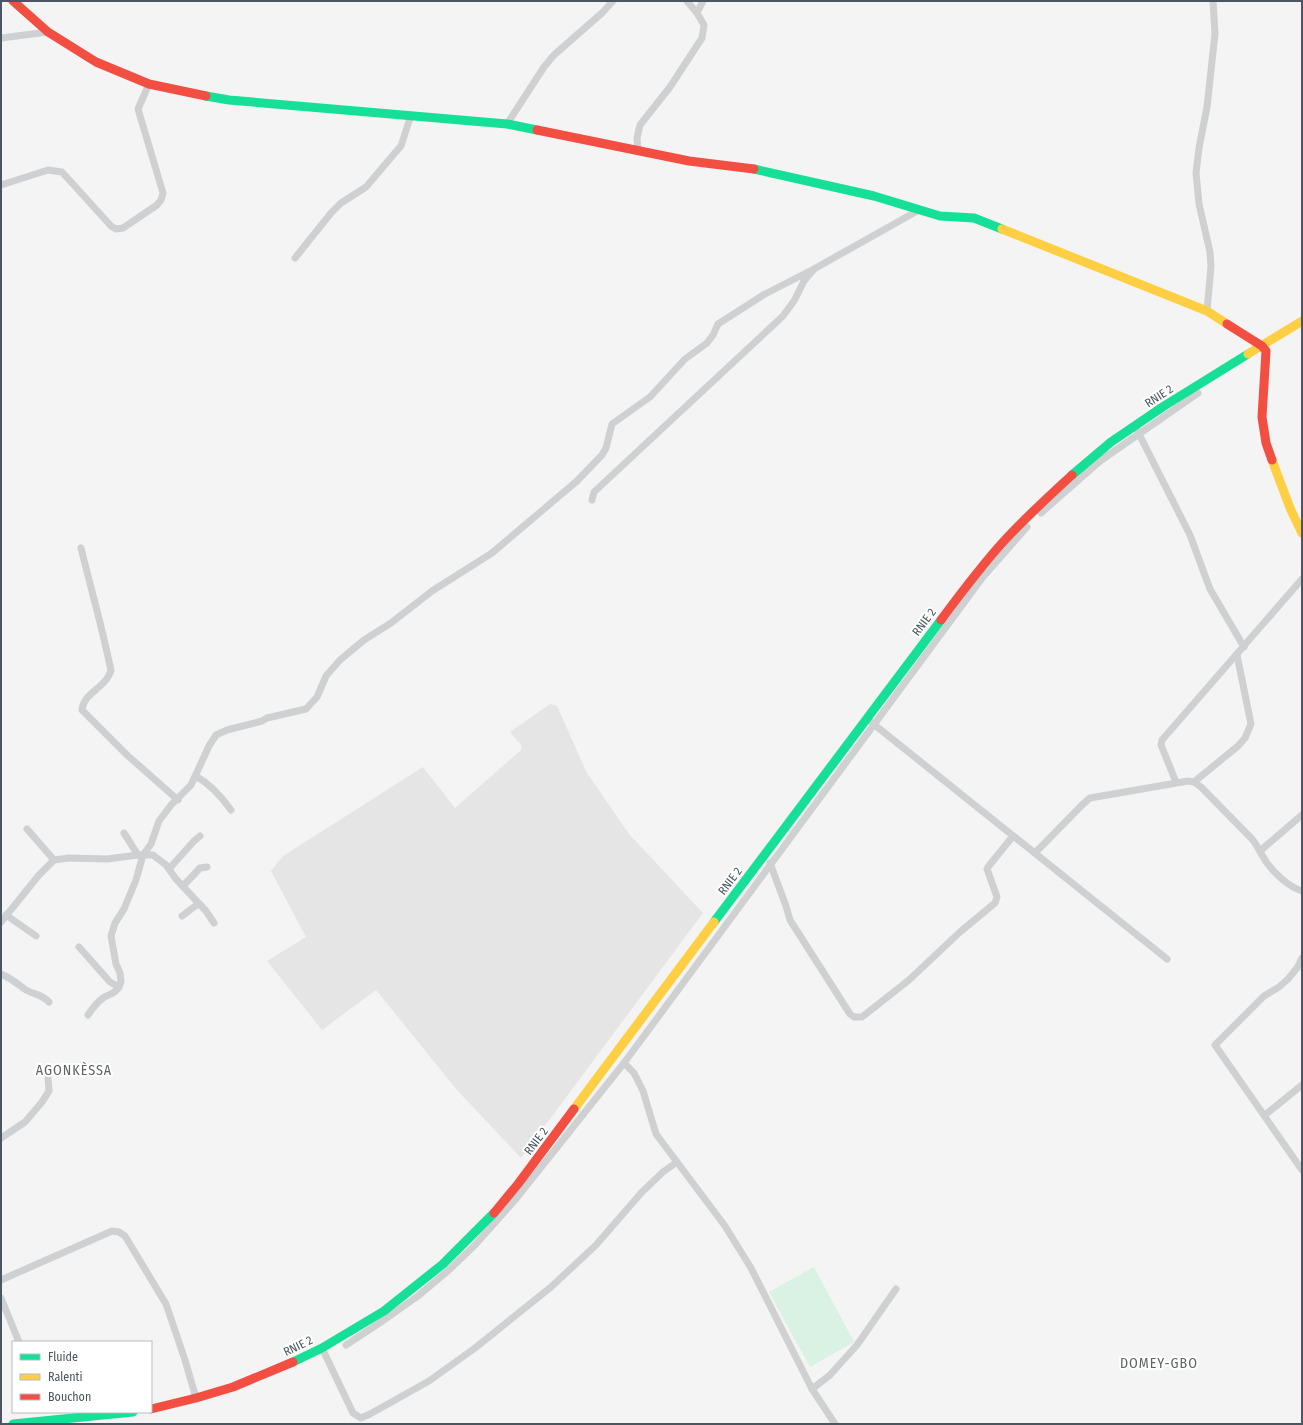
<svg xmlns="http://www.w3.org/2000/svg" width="1303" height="1425" font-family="'Fira Sans Condensed',sans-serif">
  <rect width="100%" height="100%" fill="#f4f4f4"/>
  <path fill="#e6e5e6" d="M550,704L557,706L587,773L629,834L703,913L521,1158L457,1090L376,990L322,1030L267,961L306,937L271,871L283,856L423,767L455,808L521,750V745L510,732Z"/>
  <path fill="#d9f2e3" d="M814,1267L854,1342L810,1367L769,1292Z"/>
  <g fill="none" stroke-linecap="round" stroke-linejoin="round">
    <g stroke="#ced0d2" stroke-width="7">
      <path d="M697,13L703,1"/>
      <path d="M1,38L48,32"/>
      <path d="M507,124L544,67L554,55L602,13L613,1"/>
      <path d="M638,150L637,138L640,125L670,87L702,38L704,25L697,13L687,1"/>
      <path d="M1,185L48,170L62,172L111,226L116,229L123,228L157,205L161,200L163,193L138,109L149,84"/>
      <path d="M295,258L331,213L341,203L366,187L394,154L401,146L411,115"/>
      <path d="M1207,311L1211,266L1210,252L1199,204L1196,173L1199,148L1207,107L1215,34L1213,1"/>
      <path d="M1137,430L1190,535L1210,589L1244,647"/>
      <path d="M592,500L594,492L783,316L794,301L804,281L814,269L919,210"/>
      <path d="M1041,513L1100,461L1198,393"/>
      <path d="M81,548C91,589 103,630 111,671C109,675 107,680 104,682C96,691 83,697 82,710L127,755L178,800"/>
      <path d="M871,722L1167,959"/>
      <path d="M196,776C211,785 221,796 231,810"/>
      <path d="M1176,782L1161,745L1162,740L1302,579"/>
      <path d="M1194,782L1238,746L1245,738L1251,724L1237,655"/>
      <path d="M27,829L54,860"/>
      <path d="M124,833L138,855"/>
      <path d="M1260,851L1302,815"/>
      <path d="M1035,853L1083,804L1090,798L1188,781L1194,782L1201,787L1252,839C1258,846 1261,855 1267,863C1275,874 1289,887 1302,891"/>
      <path d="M770,863L786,906L790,920L850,1014L854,1017H862L909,980L960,932L995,903L997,897L987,869L988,867L1013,836"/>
      <path d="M169,869L194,841L200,836"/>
      <path d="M183,886L200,868L207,867"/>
      <path d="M6,915L36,936"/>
      <path d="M182,916L198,904"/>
      <path d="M1,922L39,875L54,860L69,858L107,859L138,855H153L166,865L176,879L206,911L214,923"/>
      <path d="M79,947L110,982L119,987C115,994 109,994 103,998C97,1002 92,1009 88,1015"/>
      <path d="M1302,958L1297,968L1288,979L1279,987L1264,996L1215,1045L1302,1170"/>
      <path d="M1,974C13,979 16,983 26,990C35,995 40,993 49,1002"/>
      <path d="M119,987L121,982L120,973L116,964L111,936L115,923L124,909L136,880L143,855L151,844L159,821L171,805L191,785L209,746L216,735L227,730L262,721L267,718L306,709L317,697L326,676L340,660L364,640L391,623L432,591L492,553L577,481L602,455L606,448L612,424L650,397L685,359L707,343L713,335L718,324L765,294L814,269"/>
      <path d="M624,1063L634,1073L643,1091L656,1134L725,1226L751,1268L812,1389L835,1424"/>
      <path d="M1265,1115L1302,1085"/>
      <path d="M1,1138L25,1122L42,1102L49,1091L48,1078"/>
      <path d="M1,1280L112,1231L119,1232L125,1236L166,1304L185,1360L196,1398"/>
      <path d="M1,1298L19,1342"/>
      <path d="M346,1345L384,1320L418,1296L450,1269L475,1245L515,1200L624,1063L983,577L1027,527"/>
      <path d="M322,1348L353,1413L361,1418L370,1414L429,1381L475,1348L551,1287L596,1245L642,1192L663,1172L677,1162"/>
      <path d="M812,1389L830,1375L857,1345L896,1289"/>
    </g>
    <g stroke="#16e098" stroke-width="9">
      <path d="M206,96L229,100L507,124L537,130"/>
      <path d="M754,169L874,196L940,216L974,218L1002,229"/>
      <path d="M1072,475L1111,442L1164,406L1248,354"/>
      <path d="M714,922L941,620"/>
      <path d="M293,1362L322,1348L384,1311L443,1264L494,1213"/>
      <path d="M13,1424L133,1412"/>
    </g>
    <g stroke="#ffcf43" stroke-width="9">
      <path d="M1002,229L1207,311L1227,324"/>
      <path d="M1248,354L1302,321"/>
      <path d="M1272,460L1290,508L1302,533"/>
      <path d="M574,1109L714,922"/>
    </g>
    <g stroke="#f24e42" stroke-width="9">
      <path d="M13,1L48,32L96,62L149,84L206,96"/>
      <path d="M537,130L689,161L754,169"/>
      <path d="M1227,324L1262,346L1266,351L1262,417L1266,443L1272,460"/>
      <path d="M941,620C961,593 981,566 1004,541C1025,518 1049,496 1072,475"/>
      <path d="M494,1213L518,1184L574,1109"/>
      <path d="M151,1409L196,1398L233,1387L293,1362"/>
    </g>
  </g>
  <g text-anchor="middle" stroke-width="4" stroke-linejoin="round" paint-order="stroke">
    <g font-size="12" fill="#4a5661" stroke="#fff">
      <text transform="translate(1159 396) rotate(-33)" y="4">RNIE 2</text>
      <text transform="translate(924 622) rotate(-53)" y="4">RNIE 2</text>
      <text transform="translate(730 881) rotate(-53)" y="4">RNIE 2</text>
      <text transform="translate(536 1141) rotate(-53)" y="4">RNIE 2</text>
      <text transform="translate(298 1346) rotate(-26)" y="4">RNIE 2</text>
    </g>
    <g font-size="14" letter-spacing="1" fill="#5f6368" stroke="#fff">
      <text x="74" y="1075">AGONKÈSSA</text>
      <text x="1159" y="1368">DOMEY-GBO</text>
    </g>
  </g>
  <rect width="1303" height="1425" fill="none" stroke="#4a5661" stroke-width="4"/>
  <rect x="12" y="1341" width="140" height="72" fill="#ffffff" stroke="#b7bbc0"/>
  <rect x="20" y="1354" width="20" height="6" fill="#16e098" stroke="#b7bbc0"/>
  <text x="48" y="1361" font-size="12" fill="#4a5661">Fluide</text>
  <rect x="20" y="1374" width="20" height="6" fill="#ffcf43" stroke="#b7bbc0"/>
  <text x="48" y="1381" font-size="12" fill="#4a5661">Ralenti</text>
  <rect x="20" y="1394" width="20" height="6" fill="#f24e42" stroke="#b7bbc0"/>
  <text x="48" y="1401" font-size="12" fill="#4a5661">Bouchon</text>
</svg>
